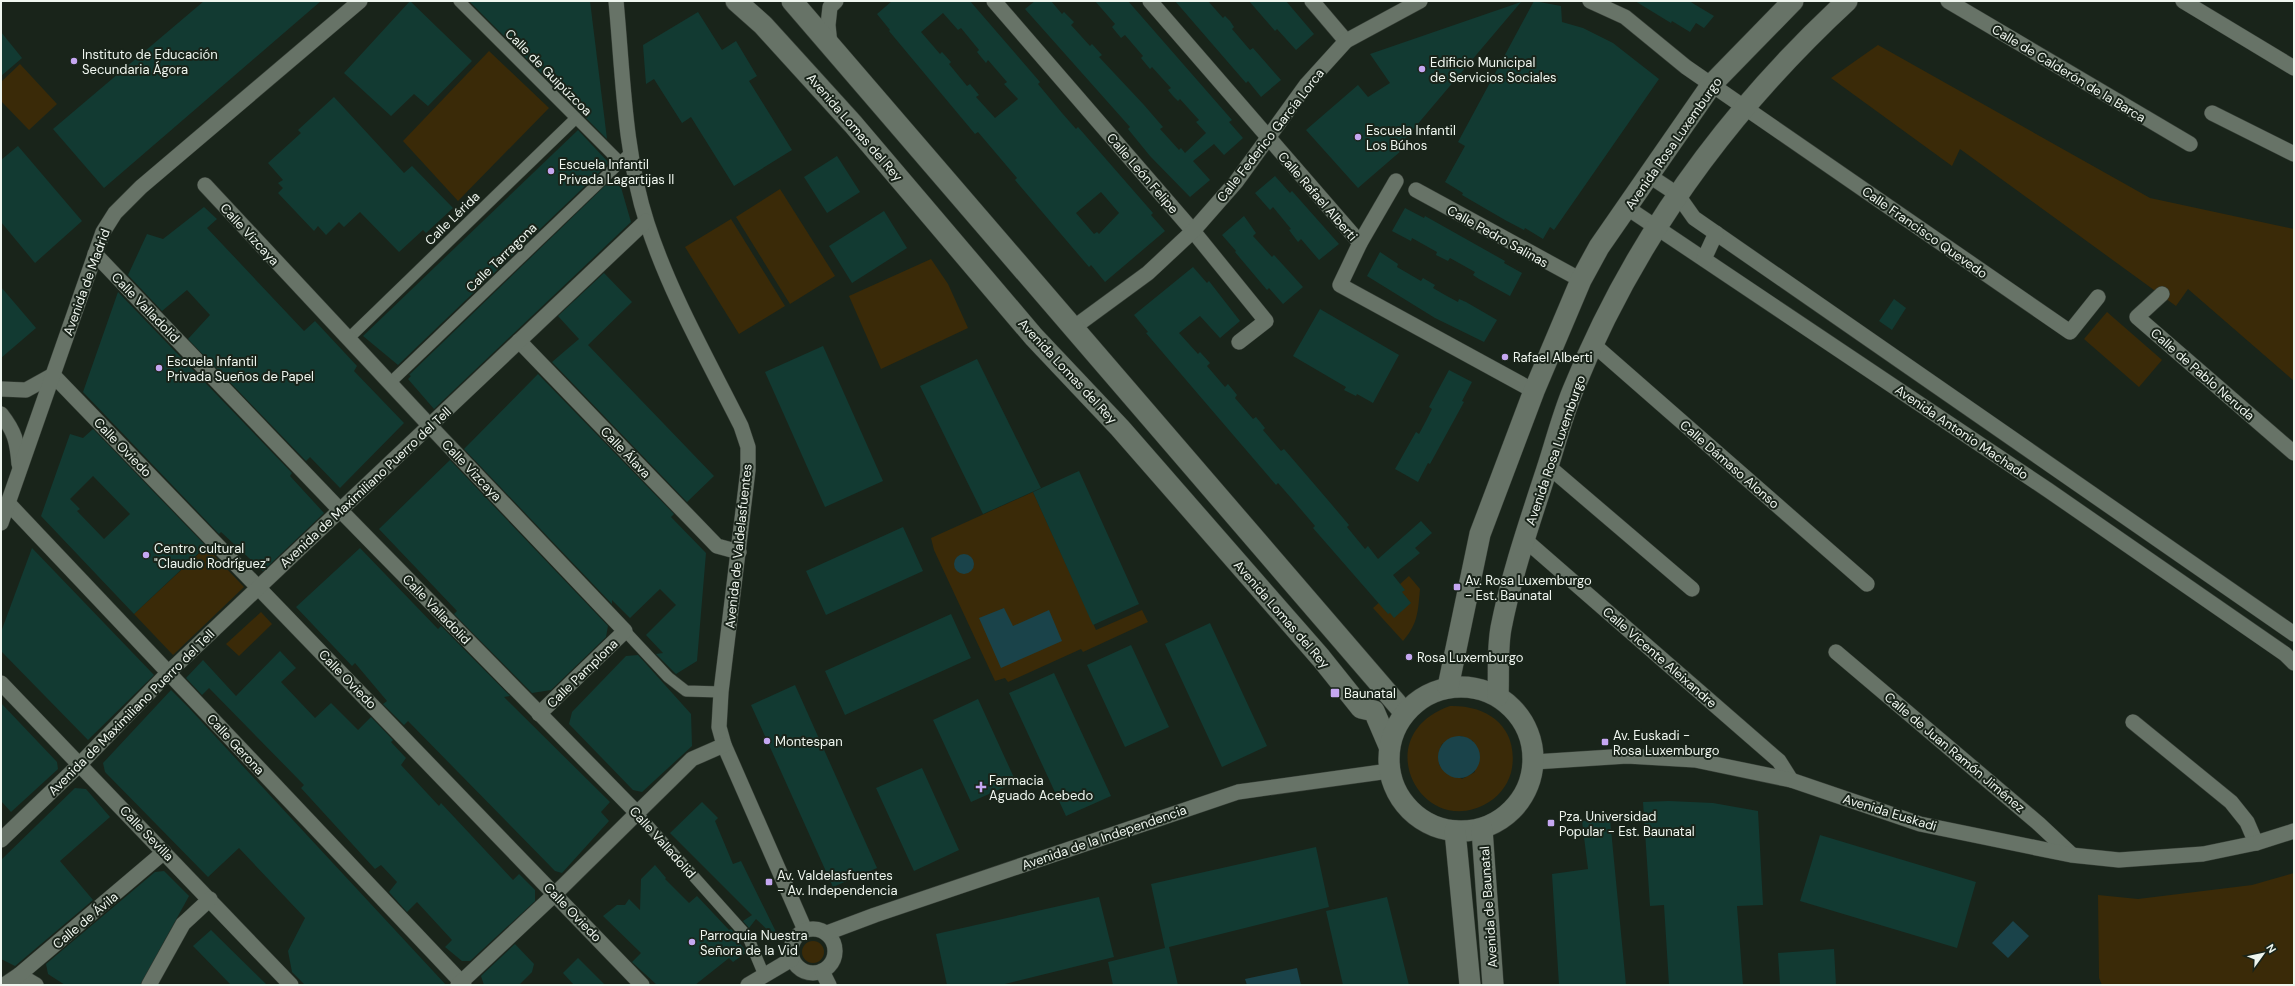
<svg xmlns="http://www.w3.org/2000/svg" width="2295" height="986" font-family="'DM Sans',sans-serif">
  <rect width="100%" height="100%" fill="#19241a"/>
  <g fill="#3a2a08" fill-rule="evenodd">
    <path d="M1878,45L2150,198L2294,229V381L2188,289L2176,306L1960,149L1952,166L1831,78Z"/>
    <path d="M489,51L549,108L458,201L403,141Z"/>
    <path d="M20,64L57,104L29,130L1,101V82Z"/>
    <path d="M780,189L835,276L790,304L736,217Z"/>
    <path d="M731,219L785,306L739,334L685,247Z"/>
    <path d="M931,259L948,284L968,328L881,369L849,296Z"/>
    <path d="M2107,312L2162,360L2139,387L2084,339Z"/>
    <path d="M1033,492L1096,630L1142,610L1148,622L1083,652L1081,649L1008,682L1005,678L995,681L934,550L931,538Z"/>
    <path d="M206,547L244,587L173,655L134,614Z"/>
    <path d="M1409,576L1420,589C1418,611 1418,624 1403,641L1373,608Z"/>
    <path d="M261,612L272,624L239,656L226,644Z"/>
    <path d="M1450,706C1488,705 1518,727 1512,768C1510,781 1501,795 1489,802C1423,843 1365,736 1450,706ZM1461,736L1473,741L1475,772L1462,779L1439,765V751L1442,744Z"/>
    <path d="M2294,873V985H2102L2099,978L2098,895L2138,899L2252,885Z"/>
    <circle cx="813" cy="952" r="11"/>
  </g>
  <g fill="#1a434a">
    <circle cx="964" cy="564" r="10"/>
    <path d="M1004,608L1013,626L1049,610L1062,641L1001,668L979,618Z"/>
    <circle cx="1459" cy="757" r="21"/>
    <path d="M2013,921L2029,936L2008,958L1992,943Z"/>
    <path d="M1297,968L1301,985H1247L1245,979Z"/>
  </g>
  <g fill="#123a32" fill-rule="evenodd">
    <path d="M204,1H321L104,188L53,129Z"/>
    <path d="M410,1L472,61L428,106L414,94L391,116L344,73Z"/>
    <path d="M469,1H590L607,139Z"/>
    <path d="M892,1H970L1040,82L1038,84L1062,113L1076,129L1078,127L1153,213L1151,215L1165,231L1105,282L1091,265L1089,267L1015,180L1017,178L978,132L975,134L889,31L890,30L877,14ZM943,13L958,30L961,28L979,50L977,52L986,63L988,60L1007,82L1004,84L1018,99L995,118L976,97L979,95L970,84L967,86L949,64L951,62L942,52L940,54L921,32ZM1101,192L1119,213L1099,234L1097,232L1094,234L1076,213Z"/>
    <path d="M1035,1H1051L1062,14L1064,12L1074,22L1071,25L1090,46L1092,44L1102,55L1099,57L1144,105L1163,127L1160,129L1179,150L1181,148L1185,153L1206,133L1196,122L1199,120L1180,99L1178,101L1173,96L1168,90L1171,88L1152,67L1150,69L1141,58L1143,56L1125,35L1121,38L1112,27L1115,24L1095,1H1128L1232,120L1229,122L1243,138L1224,155L1214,144L1193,161L1210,180L1190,197L1150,156L1128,129L1130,127L1025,9Z"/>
    <path d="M1175,1H1208L1223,18L1225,16L1230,21L1234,27L1232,29L1250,50L1253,48L1281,80L1261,97L1248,81L1246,83Z"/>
    <path d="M1249,1H1286L1314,34L1296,50L1277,29L1275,31Z"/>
    <path d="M1534,1L1561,6L1562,22L1583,28L1613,43L1659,79L1554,230L1550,227L1543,239L1525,228L1524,230L1505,220L1462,195L1463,193L1445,182L1465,146L1458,142Z"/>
    <path d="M1635,1H1689L1714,16L1704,28L1696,23L1690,32L1672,21L1671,23Z"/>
    <path d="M1521,2L1405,139L1409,144L1358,188L1306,130L1358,85L1368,97L1390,83L1370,54Z"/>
    <path d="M698,12L722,50L736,41L757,76L749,81L792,150L734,186L691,117L682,123L654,79L646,84L643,45Z"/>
    <path d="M1,32L22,58L1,76Z"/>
    <path d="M334,97L404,173L412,166L453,208L426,233L423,230L399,252L360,212L344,227L339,222L326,235L318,226L314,231L278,193L283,188L278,183L283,180L268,163L301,133L298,130Z"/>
    <path d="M578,130L609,163L398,365L363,336Z"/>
    <path d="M18,146L82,221L35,263L1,222V160Z"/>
    <path d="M837,156L860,192L827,213L804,177Z"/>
    <path d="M1275,176L1290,193L1292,191L1339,244L1319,260L1301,239L1298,242L1289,230L1291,229L1273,207L1270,210L1255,193Z"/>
    <path d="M618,177L631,222L434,409L408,379L411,376L409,375L611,180L612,184Z"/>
    <path d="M204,207L217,219L207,228L304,331L315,321L357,366L354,371L404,423L340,488L310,457L306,461L188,339L210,315L187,290L162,311L128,275L147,234L163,239Z"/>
    <path d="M1405,208L1424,218L1425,216L1505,261L1504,263L1522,273L1510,296L1479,279L1473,275L1475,272L1450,258L1448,261L1436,255L1437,252L1412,238L1411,241L1392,231Z"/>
    <path d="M884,211L907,248L852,283L829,246Z"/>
    <path d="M1244,216L1256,233L1253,236L1272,257L1274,255L1303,287L1283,304L1269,288L1267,290L1235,252L1236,251L1222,235Z"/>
    <path d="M1380,252L1398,264L1397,267L1421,281L1423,278L1435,285L1433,288L1445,295L1458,302L1459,299L1466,302L1497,320L1484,342L1435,318L1367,276Z"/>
    <path d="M1193,267L1207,283L1209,281L1240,321L1220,338L1200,316L1179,333L1198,354L1200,352L1210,363L1207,366L1225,387L1228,384L1233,390L1237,395L1235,398L1253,419L1256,417L1265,428L1263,430L1281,451L1284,449L1327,499L1349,525L1347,527L1365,549L1368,546L1378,559L1421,521L1432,533L1415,548L1420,553L1393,575L1405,590L1402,592L1411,603L1394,618L1390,613L1388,614L1313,528L1315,526L1292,499L1278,483L1276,485L1198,394L1146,333L1148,332L1134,315Z"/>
    <path d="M604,273L632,302L588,345L714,476L687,502L552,362L579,339L558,316Z"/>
    <path d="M1,287L36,328L1,358Z"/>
    <path d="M118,292L292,473L290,476L324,513L263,571L221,532L219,534L83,392Z"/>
    <path d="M1894,299L1906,308L1892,330L1879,321Z"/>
    <path d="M1320,309L1399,355L1373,403L1357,394L1356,396L1344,390L1346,387L1293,356Z"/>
    <path d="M823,346L883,481L825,507L765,372Z"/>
    <path d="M977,359L1041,488L983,514L920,386Z"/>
    <path d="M1449,370L1472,382L1462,401L1464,402L1430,464L1428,463L1418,482L1395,469L1416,432L1419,434L1426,421L1432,409L1429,407Z"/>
    <path d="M538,374L674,514L671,517L706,553L697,661L676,674L656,654L663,653L646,635L676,605L660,589L630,618L612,600V604L464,449Z"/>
    <path d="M93,429L206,546L134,614L41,516L70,434L83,438ZM93,476L130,514L104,539L77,511L80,509L70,499Z"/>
    <path d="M450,460L608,626L606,637L551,690L532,693L454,614L457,611L379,529Z"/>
    <path d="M1079,471L1139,604L1093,625L1033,492Z"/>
    <path d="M903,527L923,571L826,615L806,571Z"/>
    <path d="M32,548L154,675L88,740L1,651V632Z"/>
    <path d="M360,548L438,629L441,626L510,696L504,697L610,802L601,812L609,821L562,873L555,871L408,721L404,725L383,704L387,701L355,663L352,666L296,607Z"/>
    <path d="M951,614L971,658L845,715L825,671Z"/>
    <path d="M1210,623L1267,746L1222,767L1165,644Z"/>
    <path d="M1131,645L1169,727L1125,747L1087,665Z"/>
    <path d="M280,651L296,668L281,682L315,718L331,703L358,730L371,717L393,740L391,742L406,758L401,765L439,806L441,803L513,880L519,874L535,890V901L470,961H462L445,947L452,940L417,902L407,912L389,892L397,882L381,865L375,869L301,788L304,785L209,688L202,695L186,678L203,660L236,696Z"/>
    <path d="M638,655L691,714L692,746L642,792L633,790L569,724L572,712L626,656Z"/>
    <path d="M1054,673L1111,796L1066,816L1009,693Z"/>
    <path d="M795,685L877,868L833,887L751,705Z"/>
    <path d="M171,690L189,708L446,985H305L292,972L288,951L305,918L239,848L208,877L105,772L103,763Z"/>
    <path d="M978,699L1016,782L971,802L933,720Z"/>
    <path d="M1,703L57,762L58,769L11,812L1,801Z"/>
    <path d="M922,768L959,850L914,871L876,788Z"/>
    <path d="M75,788L86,789L110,817L60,861L93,900L15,966L1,959V860Z"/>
    <path d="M1669,801L1713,803L1758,811L1763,905L1737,906L1743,985H1669L1664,905L1650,906L1643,802Z"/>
    <path d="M702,802L718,818L715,821L733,864L741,861L777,934L774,936L756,919L749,928L743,921L752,915L670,833Z"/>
    <path d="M1610,819L1626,985H1559L1552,874L1588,869L1582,821Z"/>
    <path d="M1820,835L1976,882L1957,948L1800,901Z"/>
    <path d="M1316,847L1329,907L1169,947L1178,985H1113L1108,962L1165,948L1151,884Z"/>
    <path d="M655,865L666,878L665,879L689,903L697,896L729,930L731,929L739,937L737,940L747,952L733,962L729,958L695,985H657L632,962L641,953L603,916L617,905H625L629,899L640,910L641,879Z"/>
    <path d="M164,871L189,896L140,985H65L48,974L46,964L155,872Z"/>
    <path d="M1099,897L1114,957L1001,985H947L936,934Z"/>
    <path d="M1387,897L1409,985H1343L1326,911Z"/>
    <path d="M211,930L267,985H231L193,946Z"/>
    <path d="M515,944L534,964L532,972L519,985H484L481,976Z"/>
    <path d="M1834,949L1836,985H1780L1778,953Z"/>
    <path d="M578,958L605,985H574L563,973Z"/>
  </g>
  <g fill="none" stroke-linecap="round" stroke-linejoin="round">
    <g stroke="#384038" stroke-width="12">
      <g id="pedestrian">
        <path d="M459,1L620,162"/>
        <path d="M349,338L576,118"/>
        <path d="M391,382L631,152"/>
        <path d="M625,631L668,677L686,691L721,692"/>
        <path d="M637,813L748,937L764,975"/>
      </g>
    </g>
    <g stroke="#384038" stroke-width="16">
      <g id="minor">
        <path d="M616,1C623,74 624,152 647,223C670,294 708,360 741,426L748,447V470L721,692L719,727L724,745L805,930"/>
        <path d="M994,1L1193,231L1266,321L1239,342"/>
        <path d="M1150,1L1360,243"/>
        <path d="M1312,1L1346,41"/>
        <path d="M1590,1L1625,17L1686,67L2070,332L2098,297"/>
        <path d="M1948,1L2190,144"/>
        <path d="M2183,1L2294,68"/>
        <path d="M830,45L828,25L830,7L836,1"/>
        <path d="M2212,113L2294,154"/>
        <path d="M1648,175L1677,194L1694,218L2294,634"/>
        <path d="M1396,181L1360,243L1340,285L1534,391"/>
        <path d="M205,185L430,426L625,631L539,714"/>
        <path d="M1416,190L1581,280"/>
        <path d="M1626,207L2048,490L2285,654L2294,663"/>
        <path d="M95,254L341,511L637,813"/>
        <path d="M1704,259L1716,233"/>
        <path d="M2162,294L2137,317L2294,453"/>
        <path d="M1073,328L1148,273L1193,231L1236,182L1307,84L1346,41L1420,1"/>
        <path d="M519,341L717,546L739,552"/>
        <path d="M1594,345L1867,584"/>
        <path d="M1,389L26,390L53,375L642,985"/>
        <path d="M1,414C15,432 17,441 19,464"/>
        <path d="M1548,466L1692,589"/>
        <path d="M8,503L464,985"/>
        <path d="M1,523L103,232L115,213L141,187L360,1"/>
        <path d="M1524,539L1779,761L1791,780"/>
        <path d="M1836,652L2039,824L2071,854"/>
        <path d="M1,683L291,985"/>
        <path d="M2133,722L2231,802L2247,822L2256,843"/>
        <path d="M1534,762L1627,756L1695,760L1791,780L1920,824L2071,855L2119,860L2203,854L2256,843L2294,831"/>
        <path d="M1,840L80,764L169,672L646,221"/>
        <circle cx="813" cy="951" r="22"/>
        <path d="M827,933L875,915L1238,792L1389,771"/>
        <path d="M822,971L829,985"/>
        <path d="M19,975L36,985"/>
        <path d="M4,985L19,975L164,852"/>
        <path d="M149,985L183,924L210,899"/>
        <path d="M458,985L555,894L692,759L724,745"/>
        <path d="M748,985L792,959"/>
      </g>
    </g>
    <g stroke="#384038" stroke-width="22">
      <g id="secondary">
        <path d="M736,1L763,25L853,124L1034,337L1120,428L1321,658L1361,708L1374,711L1389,746"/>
        <path d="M792,1L1404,712"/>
        <circle cx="1461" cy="759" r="72"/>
        <path d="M1448,687L1480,534L1534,391L1581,280L1599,247L1712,84L1793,1"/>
        <path d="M1498,696C1499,674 1497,650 1501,628C1511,577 1528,527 1544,478C1554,449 1561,419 1573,390C1634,239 1728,111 1847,1"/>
        <path d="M1482,829L1493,985"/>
        <path d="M1455,831L1470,985"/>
      </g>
    </g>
    <use href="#pedestrian" stroke="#677367" stroke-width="11"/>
    <use href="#minor" stroke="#677367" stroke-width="15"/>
    <use href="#secondary" stroke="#677367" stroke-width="21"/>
  </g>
  <g fill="#c5a7f1" stroke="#19241a" stroke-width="1.5">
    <circle cx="74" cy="61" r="4"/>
    <circle cx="1422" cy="69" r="4"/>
    <circle cx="1358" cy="137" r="4"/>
    <circle cx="551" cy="171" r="4"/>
    <circle cx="1505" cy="357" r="4"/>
    <circle cx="159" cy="368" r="4"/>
    <circle cx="146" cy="555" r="4"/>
    <rect x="1453" y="583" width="8" height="8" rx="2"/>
    <circle cx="1409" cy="657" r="4"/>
    <rect x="1330" y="688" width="10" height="10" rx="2"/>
    <circle cx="767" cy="741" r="4"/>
    <rect x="1601" y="738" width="8" height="8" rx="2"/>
    <path d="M979 781h4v4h4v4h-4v4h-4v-4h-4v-4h4z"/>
    <rect x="1547" y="819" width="8" height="8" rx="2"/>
    <rect x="765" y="878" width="8" height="8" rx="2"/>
    <circle cx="692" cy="942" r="4"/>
  </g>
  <g text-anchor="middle" stroke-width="4" stroke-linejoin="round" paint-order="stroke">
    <g font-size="13" fill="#eff6ef" stroke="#19241a" text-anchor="start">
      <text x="82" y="59">Instituto de Educación<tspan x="82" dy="15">Secundaria Ágora</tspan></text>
      <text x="1430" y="67">Edificio Municipal<tspan x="1430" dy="15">de Servicios Sociales</tspan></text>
      <text x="1366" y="135">Escuela Infantil<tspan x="1366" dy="15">Los Búhos</tspan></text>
      <text x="559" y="169">Escuela Infantil<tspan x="559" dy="15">Privada Lagartijas II</tspan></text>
      <text x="1513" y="362">Rafael Alberti</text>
      <text x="167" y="366">Escuela Infantil<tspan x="167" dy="15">Privada Sueños de Papel</tspan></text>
      <text x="154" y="553">Centro cultural<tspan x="154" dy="15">"Claudio Rodríguez"</tspan></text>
      <text x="1465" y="585">Av. Rosa Luxemburgo<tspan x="1465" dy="15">- Est. Baunatal</tspan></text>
      <text x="1417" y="662">Rosa Luxemburgo</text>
      <text x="1344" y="698">Baunatal</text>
      <text x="1613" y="740">Av. Euskadi -<tspan x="1613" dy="15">Rosa Luxemburgo</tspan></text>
      <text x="775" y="746">Montespan</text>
      <text x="989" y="785">Farmacia<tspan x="989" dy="15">Aguado Acebedo</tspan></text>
      <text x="1559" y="821">Pza. Universidad<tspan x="1559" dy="15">Popular - Est. Baunatal</tspan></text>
      <text x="777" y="880">Av. Valdelasfuentes<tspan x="777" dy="15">- Av. Independencia</tspan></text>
      <text x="700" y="940">Parroquia Nuestra<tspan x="700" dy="15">Señora de la Vid</tspan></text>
    </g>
    <g font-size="13" fill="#eff6ef" stroke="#19241a">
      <text transform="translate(549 72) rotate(45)" y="5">Calle de Guipúzcoa</text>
      <text transform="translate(2069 73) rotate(31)" y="5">Calle de Calderón de la Barca</text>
      <text transform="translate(855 127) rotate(49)" y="5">Avenida Lomas del Rey</text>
      <text transform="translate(1270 135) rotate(-52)" y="5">Calle Federico García Lorca</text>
      <text transform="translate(1673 143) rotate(-55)" y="5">Avenida Rosa Luxemburgo</text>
      <text transform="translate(1143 173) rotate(49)" y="5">Calle León Felipe</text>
      <text transform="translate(1318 196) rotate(49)" y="5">Calle Rafael Alberti</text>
      <text transform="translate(452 218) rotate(-44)" y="5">Calle Lérida</text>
      <text transform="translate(1925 232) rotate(35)" y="5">Calle Francisco Quevedo</text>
      <text transform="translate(250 234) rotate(47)" y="5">Calle Vizcaya</text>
      <text transform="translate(1498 236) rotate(29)" y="5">Calle Pedro Salinas</text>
      <text transform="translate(501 257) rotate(-44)" y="5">Calle Tarragona</text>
      <text transform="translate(86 282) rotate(-70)" y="5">Avenida de Madrid</text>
      <text transform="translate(146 307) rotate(46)" y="5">Calle Valladolid</text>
      <text transform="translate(1068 371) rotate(47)" y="5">Avenida Lomas del Rey</text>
      <text transform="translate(2203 374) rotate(41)" y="5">Calle de Pablo Neruda</text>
      <text transform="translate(1962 432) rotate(34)" y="5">Avenida Antonio Machado</text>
      <text transform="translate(123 447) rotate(46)" y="5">Calle Oviedo</text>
      <text transform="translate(1555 450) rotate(-71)" y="5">Avenida Rosa Luxemburgo</text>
      <text transform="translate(626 452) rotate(46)" y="5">Calle Álava</text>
      <text transform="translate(1730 464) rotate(41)" y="5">Calle Dámaso Alonso</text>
      <text transform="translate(472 470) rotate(46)" y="5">Calle Vizcaya</text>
      <text transform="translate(365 487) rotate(-43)" y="5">Avenida de Maximiliano Puerro del Tell</text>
      <text transform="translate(738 546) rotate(-84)" y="5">Avenida de Valdelasfuentes</text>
      <text transform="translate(437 609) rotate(46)" y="5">Calle Valladolid</text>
      <text transform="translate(1282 614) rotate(49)" y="5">Avenida Lomas del Rey</text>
      <text transform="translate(1660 657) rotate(41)" y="5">Calle Vicente Aleixandre</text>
      <text transform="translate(582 673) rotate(-44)" y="5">Calle Pamplona</text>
      <text transform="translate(348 679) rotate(46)" y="5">Calle Oviedo</text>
      <text transform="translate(131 712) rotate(-45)" y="5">Avenida de Maximiliano Puerro del Tell</text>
      <text transform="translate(236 744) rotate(47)" y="5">Calle Gerona</text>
      <text transform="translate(1955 752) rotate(40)" y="5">Calle de Juan Ramón Jiménez</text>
      <text transform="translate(1890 812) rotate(17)" y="5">Avenida Euskadi</text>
      <text transform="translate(147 833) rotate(46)" y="5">Calle Sevilla</text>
      <text transform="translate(1104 837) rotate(-19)" y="5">Avenida de la Independencia</text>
      <text transform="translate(663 842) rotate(48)" y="5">Calle Valladolid</text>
      <text transform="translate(1488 907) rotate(-94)" y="5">Avenida de Baunatal</text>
      <text transform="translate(573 912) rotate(46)" y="5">Calle Oviedo</text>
      <text transform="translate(85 920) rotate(-40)" y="5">Calle de Ávila</text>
    </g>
  </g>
  <rect width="2295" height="986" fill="none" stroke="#eff6ef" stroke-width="4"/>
  <g transform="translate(2263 954) rotate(57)" stroke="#19241a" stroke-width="3" paint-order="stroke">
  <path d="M0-3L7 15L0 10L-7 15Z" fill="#eff6ef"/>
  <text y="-6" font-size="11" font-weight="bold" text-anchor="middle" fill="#eff6ef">N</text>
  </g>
</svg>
